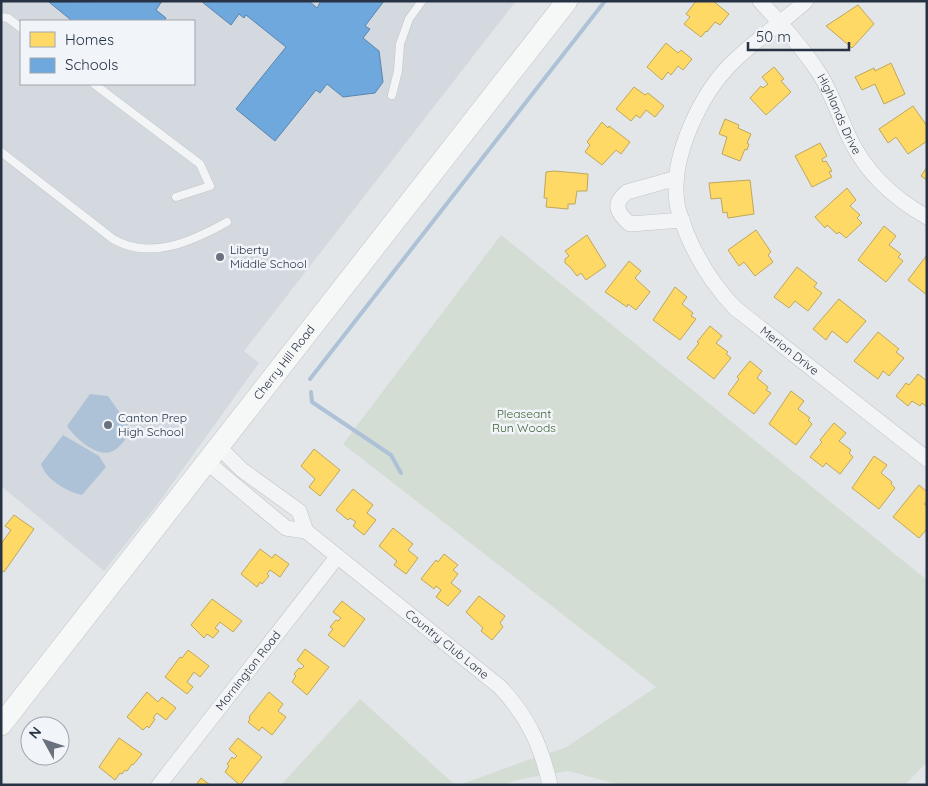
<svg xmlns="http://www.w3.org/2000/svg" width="928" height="786" font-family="Quicksand,sans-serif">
  <rect width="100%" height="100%" fill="#e3e6e9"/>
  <path fill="#d3d9df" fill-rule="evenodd" d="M1,1H516L244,351L259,363L157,505L104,571L1,486ZM21,21H194V84H21Z"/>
  <g fill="#d3ddd3">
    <path d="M501,235L927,580V762L905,785H621L568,771L521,779L501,785H459L528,760L565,748L656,687L343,444Z"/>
    <path d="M360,699L455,785H281Z"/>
  </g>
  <g fill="#aec2d7">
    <path d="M90,394L108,396L132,430C127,437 121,447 113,451C98,459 75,438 67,426Z"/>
    <path d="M63,435L99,456L106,467L82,495C67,492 45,479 41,464Z"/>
  </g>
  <g fill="#ffd966" stroke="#bea75c">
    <path d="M696,1H713L729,14L720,25L715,22L707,32L706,31L701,37L684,24L690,17L686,14Z"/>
    <path d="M858,5L874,24L852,48L826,26Z"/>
    <path d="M666,43L678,53L681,50L692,59L683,70L678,66L671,75L668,72L662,80L647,67Z"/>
    <path d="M891,63L905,94L884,104L875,84L862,90L855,77L874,68L875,71Z"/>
    <path d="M774,67L784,79L781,81L791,92L766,115L750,98L761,86L763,88L768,84L762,77Z"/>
    <path d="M634,87L645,95L648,93L664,106L655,117L646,110L640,118L636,115L631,121L616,109Z"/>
    <path d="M913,106L927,126V141L908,154L896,137L888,143L879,129Z"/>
    <path d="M725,119L739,125L738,128L751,134L747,143L749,144L747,150L745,149L740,161L722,154L727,137L719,134Z"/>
    <path d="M602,122L608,128L609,126L630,142L621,154L616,150L602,165L585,152L590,145L587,142Z"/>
    <path d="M820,143L827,156L822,159L823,162L826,161L832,171L829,172L832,177L812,187L795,156Z"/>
    <path d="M927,167V180L921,176Z"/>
    <path d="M554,171L588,174L587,191H577L575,204H568V209L546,207L547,198H544L546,172Z"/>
    <path d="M750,180L754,214L728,218L727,212L723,213L721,198L711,199L709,183Z"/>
    <path d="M847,188L856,200L850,206L860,215L857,218L862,223L846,238L839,232L837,234L827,225L825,228L815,217Z"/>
    <path d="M884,226L896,236L889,245L901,254L898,257L903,261L886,282L858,260Z"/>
    <path d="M756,230L771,252L768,255L773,262L755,276L744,262L739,266L728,250Z"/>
    <path d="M587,235L606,266L586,280L581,273L577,276L570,267L565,263V259L569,256L565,251Z"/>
    <path d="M927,255V295L908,280Z"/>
    <path d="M629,261L641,271L635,278L650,292L636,310L628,304L627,307L605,292Z"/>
    <path d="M797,267L817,283L814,287L822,293L808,311L795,301L789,308L774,297Z"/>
    <path d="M675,287L687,297L682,304L693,313L691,316L696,319L680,340L653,320Z"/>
    <path d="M839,299L866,321L847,343L832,331L826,340L813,329Z"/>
    <path d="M710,326L722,336L716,343L728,352L726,354L731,358L714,379L687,358L699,343L697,342Z"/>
    <path d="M878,332L899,349L896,352L904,358L889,376L883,371L878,379L854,361Z"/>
    <path d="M750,361L762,371L757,378L768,387L766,390L771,393L754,414L728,394L739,379L737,377Z"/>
    <path d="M918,374L927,381V407L922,403L920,406L912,401L908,406L896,396L906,383L909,385Z"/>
    <path d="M791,391L804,401L798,409L810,418L808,420L812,424L796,445L769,424Z"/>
    <path d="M834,423L846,433L839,441L851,450L849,453L853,457L840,474L826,463L823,467L810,457L822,442L820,440Z"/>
    <path d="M314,449L340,470L320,496L309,487L315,479L301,466Z"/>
    <path d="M874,456L887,465L881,473L892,482L891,484L895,488L879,509L852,488Z"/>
    <path d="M919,485L927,492V501L924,504L927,506V529L919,538L893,517Z"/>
    <path d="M353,489L373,505L367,513L376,520L364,535L353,526L356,522L350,518L348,520L336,510Z"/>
    <path d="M14,515L34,529L4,572L1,570V544L11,530L5,526Z"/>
    <path d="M393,528L413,544L408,550L418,558L406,574L394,565L397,561L379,546Z"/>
    <path d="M260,549L272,558L275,554L289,564L280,577L270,570L267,574L269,576L262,584L260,582L257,587L241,574Z"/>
    <path d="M444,554L458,565L453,570L458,574L451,583L461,591L448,606L436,597L441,590L436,586L434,589L421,579L436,560L438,562Z"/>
    <path d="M479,596L505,616L500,623L503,627L492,640L481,631L483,628L466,612Z"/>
    <path d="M212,599L242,621L233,632L220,622L215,628L219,631L213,638L207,634L204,638L191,625Z"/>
    <path d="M342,601L365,619L344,647L328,635L333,629L330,627L336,620L338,621L341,618L333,612Z"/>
    <path d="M305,649L329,667L307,695L292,682L296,676L294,674L299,668L301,669L304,666L297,660Z"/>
    <path d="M188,650L209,666L200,677L194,672L187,682L193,687L187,694L165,677L180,657L182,658Z"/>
    <path d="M147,692L158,702L162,697L176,708L166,720L157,713L153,718L155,719L149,728L147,726L143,730L127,717Z"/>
    <path d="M269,692L283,704L278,711L286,717L272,735L262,727L259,731L248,722L250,719L249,717Z"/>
    <path d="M119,738L142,754L133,765L132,764L127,771L125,770L122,774L120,773L115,780L99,767Z"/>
    <path d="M238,738L262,757L240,785L225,772L229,766L227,764L232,757L234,759L237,756L229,749Z"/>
    <path d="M201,778L210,785H196Z"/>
  </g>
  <g fill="#6fa8dc" stroke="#5985af">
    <path d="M162,1L156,10L166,18L164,21H70L71,20L49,2Z"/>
    <path d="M201,1H309L317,8L321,1H384L365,26L370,29L363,38L379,51L383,82L375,93L343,97L327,84L320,93L316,90L275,141L236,109L286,47L246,15L244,18L239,14L231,25Z"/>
  </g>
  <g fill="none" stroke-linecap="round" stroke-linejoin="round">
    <g stroke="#aec2d7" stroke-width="4">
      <path d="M310,379L605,1"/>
      <path d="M311,392L312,402L391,455L401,473"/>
    </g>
    <g stroke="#c1c4c7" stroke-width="9">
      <g id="service">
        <path d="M1,17L8,18L21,28"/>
        <path d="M94,84L200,164L210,186L176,197"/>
        <path d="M392,95L398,71L400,44L409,19L422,1"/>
        <path d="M1,152L113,239C150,261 193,241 227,222"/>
      </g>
    </g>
    <g stroke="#c1c4c7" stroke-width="16">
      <g id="minor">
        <path id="s1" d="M760,1C781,24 802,47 819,73C832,93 839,117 850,139C867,174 893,198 927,217"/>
        <path id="s2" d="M806,1C783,22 755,40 733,62C701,93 670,157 677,203C678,212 683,222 686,232C698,261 713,285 735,308L927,459"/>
        <path d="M677,178L627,192C612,204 617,213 630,224L682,220"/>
        <path d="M219,447L242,470L299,511L306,531"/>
        <path id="s3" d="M207,462L286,528L306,531L500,687C528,717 541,745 550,785"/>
        <path id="s4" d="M159,785L337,557"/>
      </g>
    </g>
    <g stroke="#c1c4c7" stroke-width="22">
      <g id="secondary">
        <path id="s5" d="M1,725L567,1"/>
      </g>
    </g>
    <use href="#service" stroke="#f3f4f5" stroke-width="8"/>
    <use href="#minor" stroke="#f3f4f5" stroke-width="15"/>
    <use href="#secondary" stroke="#f6f7f7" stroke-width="21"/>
  </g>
  <g fill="#69717e" stroke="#f1f4f8" stroke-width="2">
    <circle cx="220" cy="257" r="5"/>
    <circle cx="108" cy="425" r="5"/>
  </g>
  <g text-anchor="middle" stroke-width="5" stroke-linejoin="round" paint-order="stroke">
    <g font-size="12" fill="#273245" stroke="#f1f4f8">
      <text dy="4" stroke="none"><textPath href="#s1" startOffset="139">Highlands Drive</textPath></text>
      <text dy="4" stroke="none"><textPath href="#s2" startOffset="442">Merion Drive</textPath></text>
      <text dy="4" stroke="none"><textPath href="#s5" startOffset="460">Cherry Hill Road</textPath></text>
      <text dy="4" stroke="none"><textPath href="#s3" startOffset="304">Country Club Lane</textPath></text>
      <text dy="4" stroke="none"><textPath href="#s4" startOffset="145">Mornington Road</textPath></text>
    </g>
    <g font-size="12" fill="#273245" stroke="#f1f4f8" text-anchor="start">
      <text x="230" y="254">Liberty<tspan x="230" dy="14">Middle School</tspan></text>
      <text x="118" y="422">Canton Prep<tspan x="118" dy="14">High School</tspan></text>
    </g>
    <g font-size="12" fill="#3c6232" stroke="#f1f4f8">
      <text x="524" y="418">Pleaseant<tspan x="524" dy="14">Run Woods</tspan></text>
    </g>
  </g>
  <rect width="928" height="786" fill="none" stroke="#273245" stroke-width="5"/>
  <rect x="20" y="20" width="175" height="65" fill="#f1f4f8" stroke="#a0a6b0"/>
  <rect x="30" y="32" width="25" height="15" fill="#ffd966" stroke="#a0a6b0"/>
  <text x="65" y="45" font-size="15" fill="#273245">Homes</text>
  <rect x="30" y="58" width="25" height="15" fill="#6fa8dc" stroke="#a0a6b0"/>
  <text x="65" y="70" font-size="15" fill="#273245">Schools</text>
  <g transform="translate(45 741) rotate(310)"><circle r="24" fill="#f1f4f8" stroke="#a0a6b0"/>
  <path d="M0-4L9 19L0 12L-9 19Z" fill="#69717e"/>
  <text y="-8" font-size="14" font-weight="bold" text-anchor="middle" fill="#273245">N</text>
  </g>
  <path d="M748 42v8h101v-8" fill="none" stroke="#273245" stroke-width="2.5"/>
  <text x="756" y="42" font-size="15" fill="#273245" stroke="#f1f4f8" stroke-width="4" paint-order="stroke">50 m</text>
</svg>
